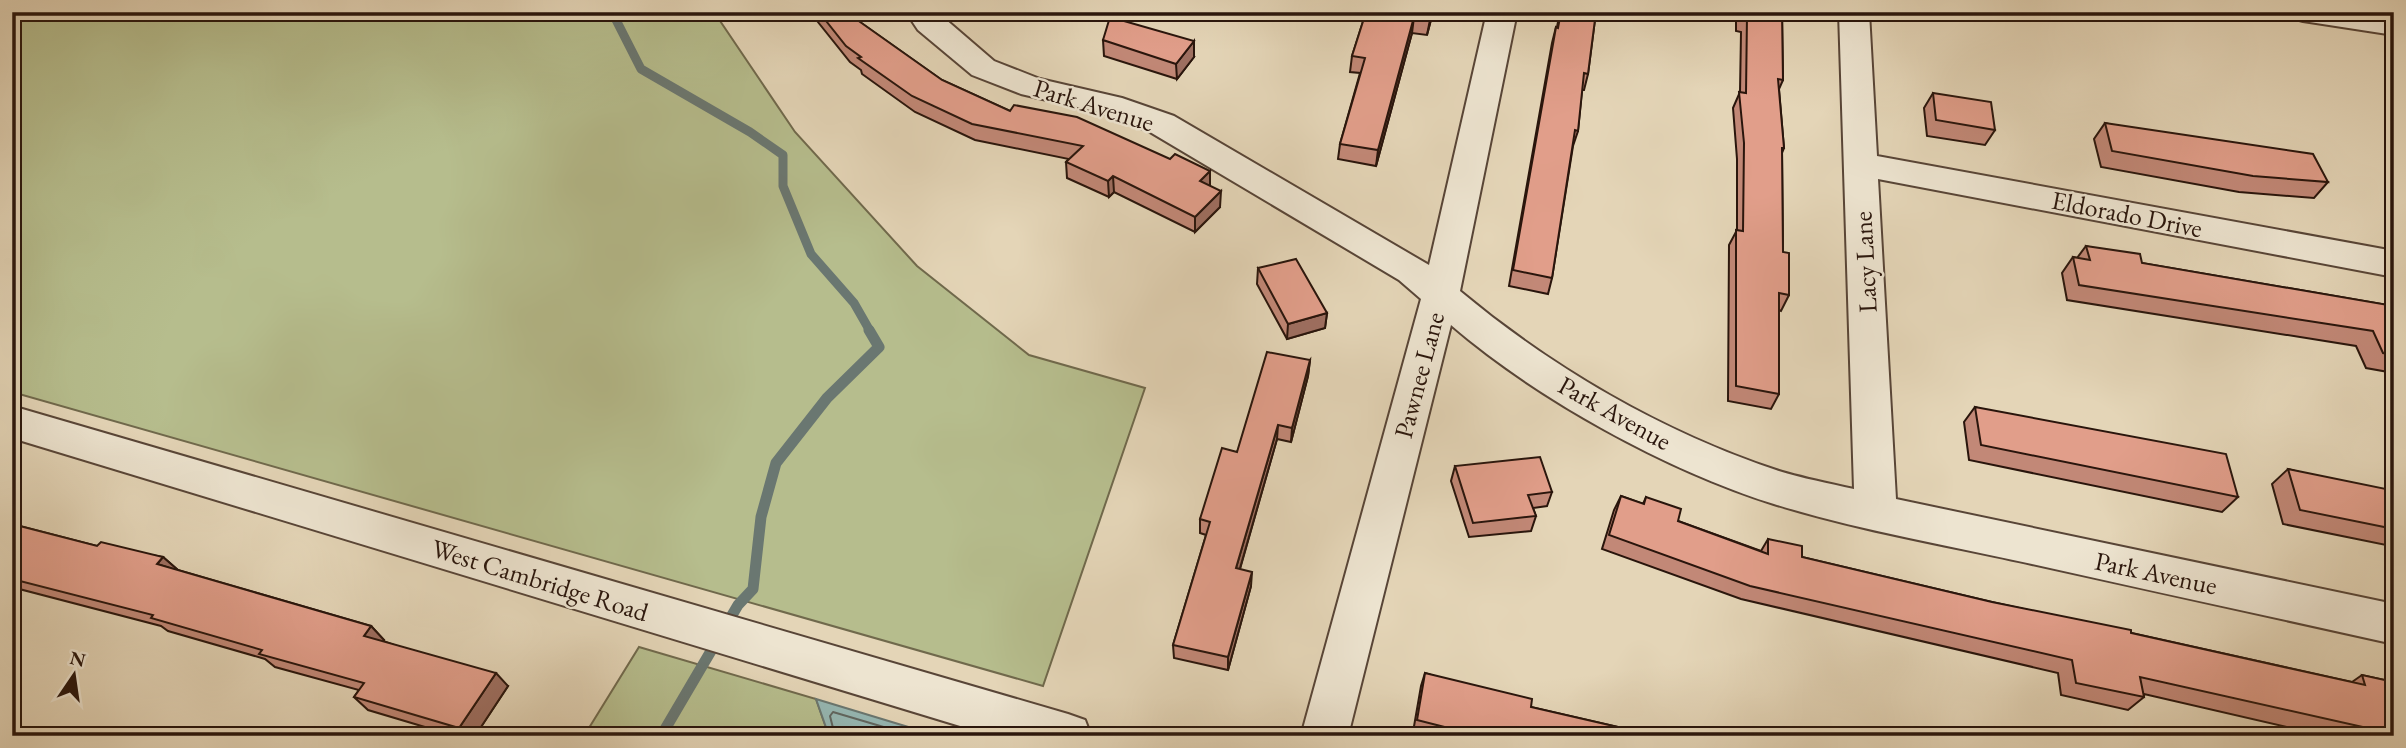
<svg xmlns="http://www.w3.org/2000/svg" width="2406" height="748" font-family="'EB Garamond',serif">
  <rect width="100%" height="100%" fill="#e4d5b7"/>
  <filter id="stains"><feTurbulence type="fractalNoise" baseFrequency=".00286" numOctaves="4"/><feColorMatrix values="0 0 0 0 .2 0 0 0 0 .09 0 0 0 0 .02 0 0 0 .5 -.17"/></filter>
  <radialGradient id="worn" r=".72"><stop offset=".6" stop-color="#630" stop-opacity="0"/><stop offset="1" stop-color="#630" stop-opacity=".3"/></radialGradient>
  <g fill="#b6bd8d" stroke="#70694c" stroke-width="2">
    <path d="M12,12H714L795,132L917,266L1029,355L1145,388L1043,686L12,392Z"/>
    <path d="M639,647L816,699L829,736H584Z"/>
  </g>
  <path fill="#96b8b4" stroke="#6a7771" stroke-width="2" d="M816,699L938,736H829Z"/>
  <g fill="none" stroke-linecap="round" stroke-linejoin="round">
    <path stroke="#606660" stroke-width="2" d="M835,736L830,716L833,712L914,736"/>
    <path stroke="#6a7771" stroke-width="9" d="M612,12L641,69L750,132L783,155V186L811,254L854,303L870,331"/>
    <path stroke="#6a7771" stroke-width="11" d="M661,736L738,605L753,589L761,517L776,463L827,398L879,347L869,330"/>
    <g stroke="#584537" stroke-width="4">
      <g id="minor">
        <path d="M906,12H937L994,61L1040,79L1122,98L1174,116L1429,265L1487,12H1517L1460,291C1552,368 1662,432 1776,470C1801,478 1828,483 1854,489L1839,12H1869L1877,156L2394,251V277L1878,179L1896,499L2394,604V644C2273,617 2152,591 2032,564C1946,545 1858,530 1774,504C1666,470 1537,399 1451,325L1348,736H1301L1421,299L1399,280L1150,132L1103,113L1021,94L972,75L918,30Z"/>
        <path d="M2288,12H2364L2394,17V35L2303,21L2292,18Z"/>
        <path d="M12,406L1068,714L1085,720L1091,736H993L12,438Z"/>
      </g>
    </g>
    <use href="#minor" fill="#ede4d0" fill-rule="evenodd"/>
  </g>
  <g fill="#c28877" stroke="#29150c" stroke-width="2">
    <path d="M810,12H867L868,16L857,20L942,80L1010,111L1210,186L1220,207L1195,232L1114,192L1109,197L1067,178L1066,162L1069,159L975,140L915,112L862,74L861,70L850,62Z"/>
    <path d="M1366,12H1433L1427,35L1412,33L1376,166L1338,159L1340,144L1360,73L1350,72L1352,56Z"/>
    <path d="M1560,12H1596L1588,74L1584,90H1582L1578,131L1573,146L1552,278L1548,294L1509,286L1552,43L1556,27H1557Z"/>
    <path d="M1736,12H1782L1783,80L1779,89L1784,148L1782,153L1783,252L1789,295L1781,311L1779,310V394L1771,409L1728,401L1729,245L1737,230V159L1733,108L1740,92L1741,32L1736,31Z"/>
    <path d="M1103,40L1194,57L1177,79L1104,56Z"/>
    <path d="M1933,93L1995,130L1985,145L1927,136L1924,108Z"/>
    <path d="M2105,123L2328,182L2314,198L2239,192L2101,167L2094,139Z"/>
    <path d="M2086,246L2142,263L2394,306V373L2366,368L2356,346L2067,300L2062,273L2073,257L2077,258Z"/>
    <path d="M1258,268L1327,313L1325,328L1287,339L1257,284Z"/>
    <path d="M1310,360L1308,376L1291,442L1277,439L1240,569L1251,586L1228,670L1174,658L1173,645L1206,535L1200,533V519L1237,452Z"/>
    <path d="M1975,407L2238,497L2222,512L1969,460L1964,422Z"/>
    <path d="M1455,466L1552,492L1547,506L1533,508L1536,516L1531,531L1469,537L1451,481Z"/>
    <path d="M2288,469L2394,498V540L2386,545L2283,524L2272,484Z"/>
    <path d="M1621,496L1643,504L1646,497L1678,521L1761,551L1768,539L1802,557L1992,602L2352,682L2362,675L2394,682V736H2326L2144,694V697L2128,710L2061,695L2058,673L1741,599L1602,549L1614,510Z"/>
    <path d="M12,524L97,546L163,557L178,570L371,626L384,640L383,641L508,686L475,736H455L368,710L354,697L359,690L275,667L265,659L168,631L161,626L19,589L16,593L12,592Z"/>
    <path d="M1425,673L1531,707L1657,736H1427L1413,732L1421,686Z"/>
  </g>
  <g fill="#9e6f61" stroke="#29150c" stroke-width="2">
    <path d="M842,12H867L868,16L845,25Z"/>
    <path d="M1431,12H1433L1427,35L1430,20Z"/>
    <path d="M1414,17L1412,33L1376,166L1378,150Z"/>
    <path d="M1194,41V57L1177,79L1176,64Z"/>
    <path d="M1210,171V187L1200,181Z"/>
    <path d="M1113,176L1114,192L1109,197L1108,181Z"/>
    <path d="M1221,191L1220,207L1195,232V217Z"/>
    <path d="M1327,313L1325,328L1287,339L1288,324Z"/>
    <path d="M1310,360L1308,376L1291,442L1292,428Z"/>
    <path d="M1278,425L1277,439L1236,582V568Z"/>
    <path d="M163,557L179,571L157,564Z"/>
    <path d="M1252,572L1251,586L1228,670V657Z"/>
    <path d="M12,584L19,589L16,593L12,590Z"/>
    <path d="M371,626L384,640L378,649L364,636Z"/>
    <path d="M496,673L508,686L475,736H467L459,728Z"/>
  </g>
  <g fill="#e19e8a" stroke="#29150c" stroke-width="2">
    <path d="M819,12H846L942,80L1010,111L1014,105L1077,117L1170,159L1175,154L1210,171L1200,181L1221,191L1195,217L1113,176L1108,181L1066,162L1083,146L972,124L912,96L858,58L861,57L846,46Z"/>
    <path d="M1366,12H1431L1430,20L1414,17L1378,150L1340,144L1365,58L1352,56Z"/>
    <path d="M1561,12H1596L1588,74L1584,73L1578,131L1575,130L1552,278L1513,270L1556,27L1558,28Z"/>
    <path d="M1742,12H1782L1783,80L1778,79L1784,148H1782L1783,252L1789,253V295L1779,293V394L1736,386V230L1743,231L1744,143L1739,92L1746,93L1747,16L1742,15Z"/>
    <path d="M1110,17L1194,41L1176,64L1103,40Z"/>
    <path d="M1933,93L1991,102L1995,130L1936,120Z"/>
    <path d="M2105,123L2313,154L2328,182L2253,176L2112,151Z"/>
    <path d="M2086,246L2140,254L2142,263L2394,306V355L2383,353L2373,331L2079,285L2073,257L2090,260Z"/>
    <path d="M1296,259L1327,313L1288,324L1258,268Z"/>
    <path d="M1267,352L1310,360L1292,428L1278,425L1236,568L1252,572L1228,657L1173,645L1210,522L1200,519L1222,448L1237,452Z"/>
    <path d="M1975,407L2226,454L2238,497L1981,445Z"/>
    <path d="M1540,457L1552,492L1528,495L1536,516L1473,523L1455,466Z"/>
    <path d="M2288,469L2391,490L2394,498V529L2300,510Z"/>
    <path d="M1621,496L1644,504L1646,497L1681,509L1678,521L1768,554V539L1802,546V557L1992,602L2131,630V633L2365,685L2362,675L2394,682V734L2140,677L2144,697L2076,683L2072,660L1750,586L1609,535Z"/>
    <path d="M12,524L97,546L101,542L163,557L157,564L371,626L364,636L496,673L459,728L354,697L364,683L259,654L262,650L151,618L153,615L12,579Z"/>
    <path d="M1425,673L1532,699L1531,707L1657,736H1480L1417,720Z"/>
  </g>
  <g text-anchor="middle" stroke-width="5" stroke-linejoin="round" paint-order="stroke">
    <g font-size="26" fill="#29150c" stroke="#ede4d0">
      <text transform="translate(1094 105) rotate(17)" y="9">Park Avenue</text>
      <text transform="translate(2127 214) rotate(11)" y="9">Eldorado Drive</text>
      <text transform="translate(1865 262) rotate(-93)" y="9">Lacy Lane</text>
      <text transform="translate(1419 375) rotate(-75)" y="9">Pawnee Lane</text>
      <text transform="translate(1615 413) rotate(29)" y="9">Park Avenue</text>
      <text transform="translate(2156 573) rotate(12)" y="9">Park Avenue</text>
      <text transform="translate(540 580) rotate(17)" y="9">West Cambridge Road</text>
    </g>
  </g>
  <rect width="2406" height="748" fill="none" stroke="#e4d5b7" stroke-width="42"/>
  <rect x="14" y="14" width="2378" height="720" fill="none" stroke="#29150c" stroke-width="3.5"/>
  <rect x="21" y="21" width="2364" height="706" fill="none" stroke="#29150c" stroke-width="2"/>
  <g transform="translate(74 675) rotate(13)" stroke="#ede4d0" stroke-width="5" paint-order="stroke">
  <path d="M0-5L12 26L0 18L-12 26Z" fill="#29150c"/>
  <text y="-10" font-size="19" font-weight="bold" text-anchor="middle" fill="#29150c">N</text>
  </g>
  <rect width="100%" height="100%" filter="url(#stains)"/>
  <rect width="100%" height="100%" fill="url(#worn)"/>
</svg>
